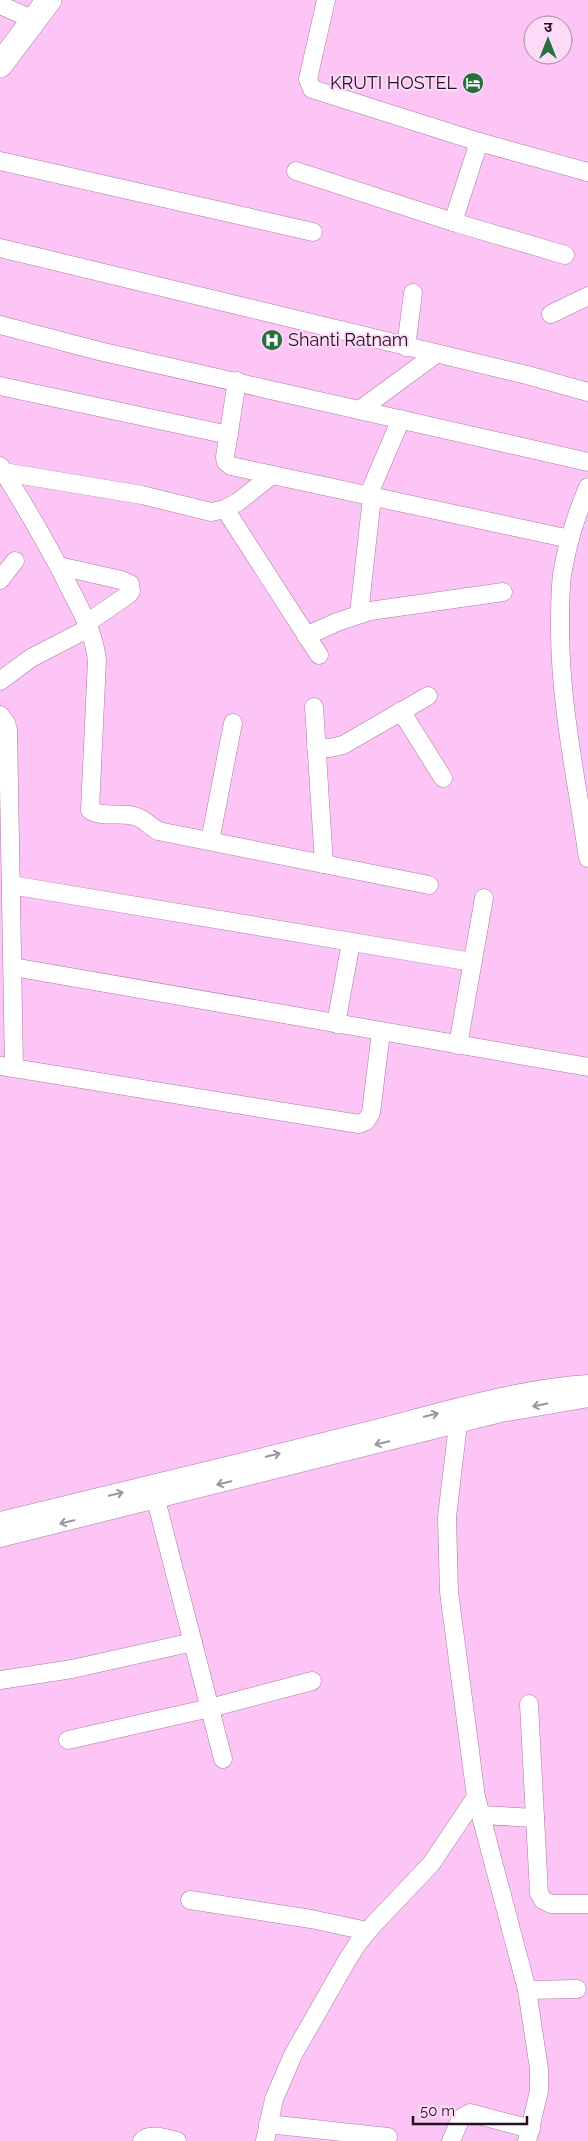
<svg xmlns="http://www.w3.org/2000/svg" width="588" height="2141" font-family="Raleway,'Noto Sans Devanagari',sans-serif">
  <rect width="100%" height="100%" fill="#fcc5f5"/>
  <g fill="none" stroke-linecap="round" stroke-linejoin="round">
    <g stroke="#ab79a5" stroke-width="19">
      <g id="minor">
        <path d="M326,0L308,79L312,89L479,142L588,172"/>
        <path d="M0,5L34,20"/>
        <path d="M0,161L313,232"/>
        <path d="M296,171L453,222L565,255"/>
        <path d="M453,222L479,142"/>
        <path d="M0,248L527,375L588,392"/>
        <path d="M551,314L588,296"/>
        <path d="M0,325L99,351L588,462"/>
        <path d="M406,347L413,293"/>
        <path d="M237,381L225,457L226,462L231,466L570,539"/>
        <path d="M0,386L229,435"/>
        <path d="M361,409L436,354"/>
        <path d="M0,466C25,506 49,546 70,589C82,612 94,633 97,660L90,810C102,818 120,812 134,816C143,818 150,826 158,831L429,885"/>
        <path d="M4,472L142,495L211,512L225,509L238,502L272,475"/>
        <path d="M588,487C576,515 567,545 562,575C560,592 560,610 560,628C560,705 577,782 588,858"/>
        <path d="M368,496L401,419"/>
        <path d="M225,509L319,655"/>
        <path d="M59,566L121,580L130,584L131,591L129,594L87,623"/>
        <path d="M0,580L15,561"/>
        <path d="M359,614L372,497"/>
        <path d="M306,636L337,622L370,611L503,592"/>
        <path d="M0,681L31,658L89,628"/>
        <path d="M314,707L324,864"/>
        <path d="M401,711L443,778"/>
        <path d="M0,715L6,723L8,730L14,1068"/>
        <path d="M316,747L330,748L343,745L428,696"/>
        <path d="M210,841L233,723"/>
        <path d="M11,885L472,962"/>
        <path d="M13,967L588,1067"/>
        <path d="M336,1024L351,942"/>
        <path d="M458,1045L484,898"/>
        <path d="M0,1066L359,1124L366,1121L371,1113L381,1032"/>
        <path d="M458,1424L447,1517L449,1592L476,1797L527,1990L539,2069V2091L527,2141"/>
        <path d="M156,1500L223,1759"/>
        <path d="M0,1521C123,1492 245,1462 367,1431C439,1413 513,1389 588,1384"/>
        <path d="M0,1538L501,1413L588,1398"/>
        <path d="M0,1680L72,1669L193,1642"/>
        <path d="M529,1704L539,1893L543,1900L551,1904H588"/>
        <path d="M68,1740L210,1708L312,1681"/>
        <path d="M481,1815L535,1818"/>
        <path d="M190,1900L311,1919L367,1931"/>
        <path d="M527,1990L577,1989"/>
        <path d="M268,2124L388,2137"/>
        <path d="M142,2141C151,2132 166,2139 177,2141"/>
        <path d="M265,2141L274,2099L293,2055L346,1962L358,1943L373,1925L431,1864L476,1797"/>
        <path d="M451,2141L461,2118L470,2113L531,2129"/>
      </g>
    </g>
    <g stroke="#ab79a5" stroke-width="26">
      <path id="highway" d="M0,65L49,0"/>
    </g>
    <use href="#minor" stroke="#fff" stroke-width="18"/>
    <use href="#highway" stroke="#fff" stroke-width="25"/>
  </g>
  <defs><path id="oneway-shaft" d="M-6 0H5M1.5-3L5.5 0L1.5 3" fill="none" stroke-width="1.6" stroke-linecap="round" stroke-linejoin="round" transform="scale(1.25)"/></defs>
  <g stroke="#9c939b">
    <use href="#oneway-shaft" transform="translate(540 1405) rotate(168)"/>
    <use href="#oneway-shaft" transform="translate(431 1415) rotate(-14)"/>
    <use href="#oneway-shaft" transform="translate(382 1443) rotate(166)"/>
    <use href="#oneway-shaft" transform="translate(273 1455) rotate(-14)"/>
    <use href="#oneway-shaft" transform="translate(224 1483) rotate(166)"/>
    <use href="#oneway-shaft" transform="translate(116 1494) rotate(-13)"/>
    <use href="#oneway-shaft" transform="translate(67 1522) rotate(166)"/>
  </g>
  <defs>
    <g id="hotel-disc" transform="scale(1.125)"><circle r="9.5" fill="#26703e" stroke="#fddbf8"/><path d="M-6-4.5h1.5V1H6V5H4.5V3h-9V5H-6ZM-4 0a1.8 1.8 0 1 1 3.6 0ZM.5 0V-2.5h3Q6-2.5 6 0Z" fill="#fff"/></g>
    <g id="hospital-disc" transform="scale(1.125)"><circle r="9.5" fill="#26703e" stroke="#fddbf8"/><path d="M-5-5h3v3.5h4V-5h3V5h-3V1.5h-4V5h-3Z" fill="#fff"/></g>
  </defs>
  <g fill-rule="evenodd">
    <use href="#hotel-disc" x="473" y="83"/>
    <use href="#hospital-disc" x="272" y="340"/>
  </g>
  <g text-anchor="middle" stroke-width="4" stroke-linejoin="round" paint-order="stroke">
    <g font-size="18" fill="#220f20" stroke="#fddbf8" text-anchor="end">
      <text x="457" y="89">KRUTI HOSTEL</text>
      <text x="288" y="346" text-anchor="start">Shanti Ratnam</text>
    </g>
  </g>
  <g transform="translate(548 40)"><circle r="24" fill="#fddbf8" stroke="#a589a2"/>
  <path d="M0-4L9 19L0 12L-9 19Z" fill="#26703e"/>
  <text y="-8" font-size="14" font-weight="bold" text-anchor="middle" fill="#220f20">उ</text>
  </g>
  <path d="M413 2116v8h114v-8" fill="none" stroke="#220f20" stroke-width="2.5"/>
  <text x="420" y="2116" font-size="15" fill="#220f20" stroke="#fddbf8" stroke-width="4" paint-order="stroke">50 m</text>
</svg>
